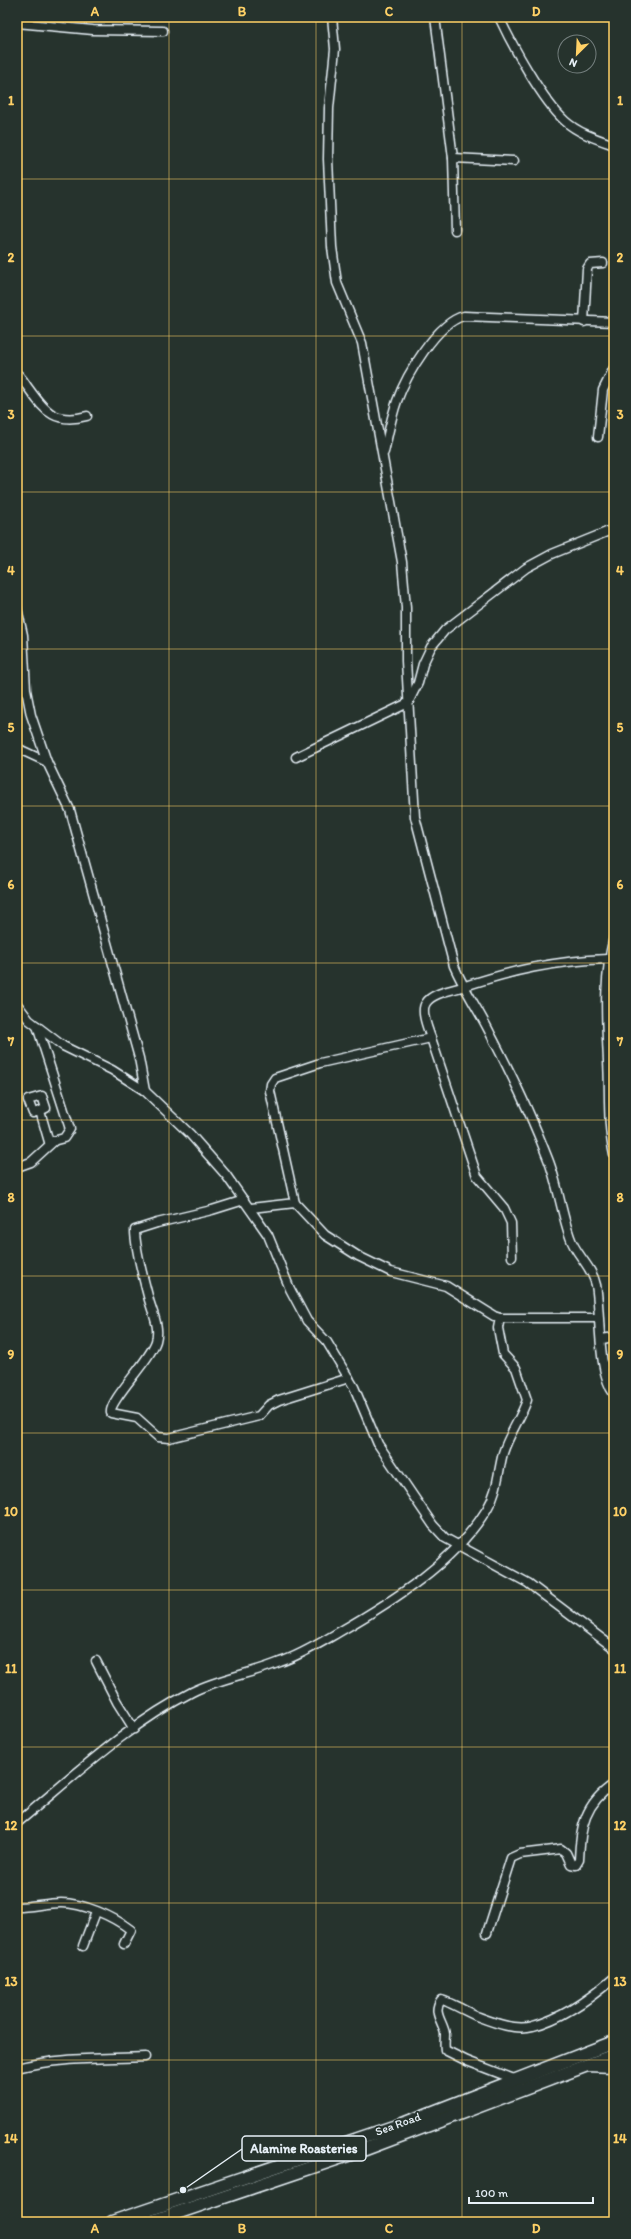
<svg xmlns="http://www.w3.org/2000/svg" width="631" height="2239" font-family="Itim,sans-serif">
  <rect width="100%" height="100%" fill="#26332d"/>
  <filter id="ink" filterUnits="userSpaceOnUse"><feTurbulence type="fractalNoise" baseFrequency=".025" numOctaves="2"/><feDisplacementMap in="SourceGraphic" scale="8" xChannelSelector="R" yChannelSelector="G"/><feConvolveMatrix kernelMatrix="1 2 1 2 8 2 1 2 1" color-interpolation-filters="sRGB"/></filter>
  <g filter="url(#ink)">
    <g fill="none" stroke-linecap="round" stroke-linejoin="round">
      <g stroke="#e8f1f8" stroke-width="11">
        <g id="minor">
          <path d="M332,17L335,49L329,108L328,159L332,247L337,283L362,343L402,562L406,608V661L415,817L454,966C465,991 480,1012 491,1035C512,1075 532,1117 548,1159C558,1184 561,1212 570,1237C575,1254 592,1266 596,1285C601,1313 597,1372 614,1394"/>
          <path d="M435,17L453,158L455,230"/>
          <path d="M499,17C512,45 542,100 565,121C578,133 597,139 614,145"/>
          <path d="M17,23L93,30L163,31"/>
          <path d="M453,158L514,161"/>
          <path d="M584,322L587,269L590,264L603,263"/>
          <path d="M17,374C22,377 25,384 29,389C46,413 56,424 87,416"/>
          <path d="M598,437L603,390L614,368"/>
          <path d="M384,452C388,435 391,418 397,401C406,376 437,322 464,316L614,322"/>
          <path d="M17,608L23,635L26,690L31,715L47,762L17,748"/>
          <path d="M296,757L408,703L418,683L423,664L431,647L445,630L526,568L552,554L614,529"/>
          <path d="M47,762L70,810L139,1058L145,1091"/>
          <path d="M614,937C603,980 606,1016 608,1061C610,1092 607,1123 614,1155"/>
          <path d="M17,1004L29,1020L63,1046L112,1070L145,1091L190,1134L226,1175L268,1235L290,1289L307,1321L327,1342L354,1387L378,1444L433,1525L445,1538L528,1583L614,1648"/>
          <path d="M37,1026L70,1129L64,1138L49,1142L40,1111L33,1113L28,1100L42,1096L46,1108L40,1111"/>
          <path d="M431,1038L477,1176L504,1208L511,1223L512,1257"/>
          <path d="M17,1167L31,1162L54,1141"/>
          <path d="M244,1200L212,1210L157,1223L135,1230C135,1250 144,1280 149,1300C153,1314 160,1327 156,1341C150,1361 108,1401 111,1413L137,1418L158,1437L169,1438L259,1416L269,1405L279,1400L349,1378"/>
          <path d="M295,1203L325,1235L358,1256L391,1272L446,1286L494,1316L500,1318H598"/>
          <path d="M251,1208L295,1203L270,1091L271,1084L275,1078L320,1063L431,1038C428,1029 420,1011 426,1003C432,993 452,990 462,987C513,970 554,961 608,959"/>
          <path d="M602,1339L614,1337"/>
          <path d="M96,1661L117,1702L134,1729"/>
          <path d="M17,1823C73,1777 127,1725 192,1692C220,1678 251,1674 280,1662C301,1655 320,1643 339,1632C393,1601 454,1563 487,1509C498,1491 498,1472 503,1453C509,1434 521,1418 527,1400L516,1368L503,1354L498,1328L500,1318"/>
          <path d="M17,1907C32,1907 46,1903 61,1903C83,1903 113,1916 131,1930L124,1944"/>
          <path d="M487,1933L511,1858L520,1854L561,1849L566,1853L571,1864L576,1865L579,1860C580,1827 585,1803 614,1784"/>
          <path d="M83,1946L96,1912"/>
          <path d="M586,2067L614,2068"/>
          <path d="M17,2068C58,2057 103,2059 145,2057"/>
          <path d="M514,2079L467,2061L445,2050C444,2044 445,2040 445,2034C443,2021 432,2013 441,2000C446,2000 471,2014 479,2017C495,2023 516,2031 533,2026C561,2019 592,1997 614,1978"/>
        </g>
      </g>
      <g stroke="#e8f1f8" stroke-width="15">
        <g id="highway">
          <path d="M112,2222L405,2123L614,2042"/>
          <path d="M150,2222L363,2150L614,2055"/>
        </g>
      </g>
      <use href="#minor" stroke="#26332d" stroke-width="8"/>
      <use href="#highway" stroke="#26332d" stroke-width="12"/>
    </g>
  </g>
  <path fill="none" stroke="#ffd166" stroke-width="1" stroke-opacity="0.55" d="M169,17V2222M316,17V2222M462,17V2222M17,179H614M17,336H614M17,492H614M17,649H614M17,806H614M17,963H614M17,1120H614M17,1276H614M17,1433H614M17,1590H614M17,1747H614M17,1903H614M17,2060H614"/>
  <g text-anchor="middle" stroke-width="3.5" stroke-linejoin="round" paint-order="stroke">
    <g font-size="12" fill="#e8f1f8" stroke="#26332d">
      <text transform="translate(398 2124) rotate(-20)" y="4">Sea Road</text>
    </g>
  </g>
  <path fill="none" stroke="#e8f1f8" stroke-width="1.5" d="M183 2190L242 2149"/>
  <circle fill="#e8f1f8" stroke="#26332d" stroke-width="1.5" cx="183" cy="2190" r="4"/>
  <rect fill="#26332d" stroke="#e8f1f8" stroke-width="1.5" x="242" y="2136" width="124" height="25" rx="4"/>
  <g font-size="13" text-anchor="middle" font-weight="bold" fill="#e8f1f8">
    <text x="304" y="2153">Alamine Roasteries</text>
  </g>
  <rect width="631" height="2239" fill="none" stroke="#26332d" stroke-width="44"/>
  <g transform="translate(577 54) rotate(204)"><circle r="19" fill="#26332d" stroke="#747f7e"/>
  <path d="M0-3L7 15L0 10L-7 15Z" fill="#ffd166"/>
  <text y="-6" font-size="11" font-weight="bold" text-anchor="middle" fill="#e8f1f8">N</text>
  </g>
  <path d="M469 2197v6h124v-6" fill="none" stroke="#e8f1f8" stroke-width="2"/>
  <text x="475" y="2197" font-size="12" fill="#e8f1f8" stroke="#26332d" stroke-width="3" paint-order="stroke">100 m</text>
  <rect x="22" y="22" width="587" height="2195" fill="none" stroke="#ffd166" stroke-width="1.5"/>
  <g font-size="13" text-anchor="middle" font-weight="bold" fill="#ffd166">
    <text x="95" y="16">A</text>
    <text x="242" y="16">B</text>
    <text x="389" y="16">C</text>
    <text x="536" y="16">D</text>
    <text x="11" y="105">1</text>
    <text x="620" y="105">1</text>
    <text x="11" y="262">2</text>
    <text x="620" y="262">2</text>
    <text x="11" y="419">3</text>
    <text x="620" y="419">3</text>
    <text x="11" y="575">4</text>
    <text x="620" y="575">4</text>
    <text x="11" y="732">5</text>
    <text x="620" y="732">5</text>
    <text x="11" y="889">6</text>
    <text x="620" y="889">6</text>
    <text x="11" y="1046">7</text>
    <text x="620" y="1046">7</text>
    <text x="11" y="1202">8</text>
    <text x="620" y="1202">8</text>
    <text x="11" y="1359">9</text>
    <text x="620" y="1359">9</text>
    <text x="11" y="1516">10</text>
    <text x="620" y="1516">10</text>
    <text x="11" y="1673">11</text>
    <text x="620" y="1673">11</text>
    <text x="11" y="1830">12</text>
    <text x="620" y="1830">12</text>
    <text x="11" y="1986">13</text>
    <text x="620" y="1986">13</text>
    <text x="11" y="2143">14</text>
    <text x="620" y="2143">14</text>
    <text x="95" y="2233">A</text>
    <text x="242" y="2233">B</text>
    <text x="389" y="2233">C</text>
    <text x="536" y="2233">D</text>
  </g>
</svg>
